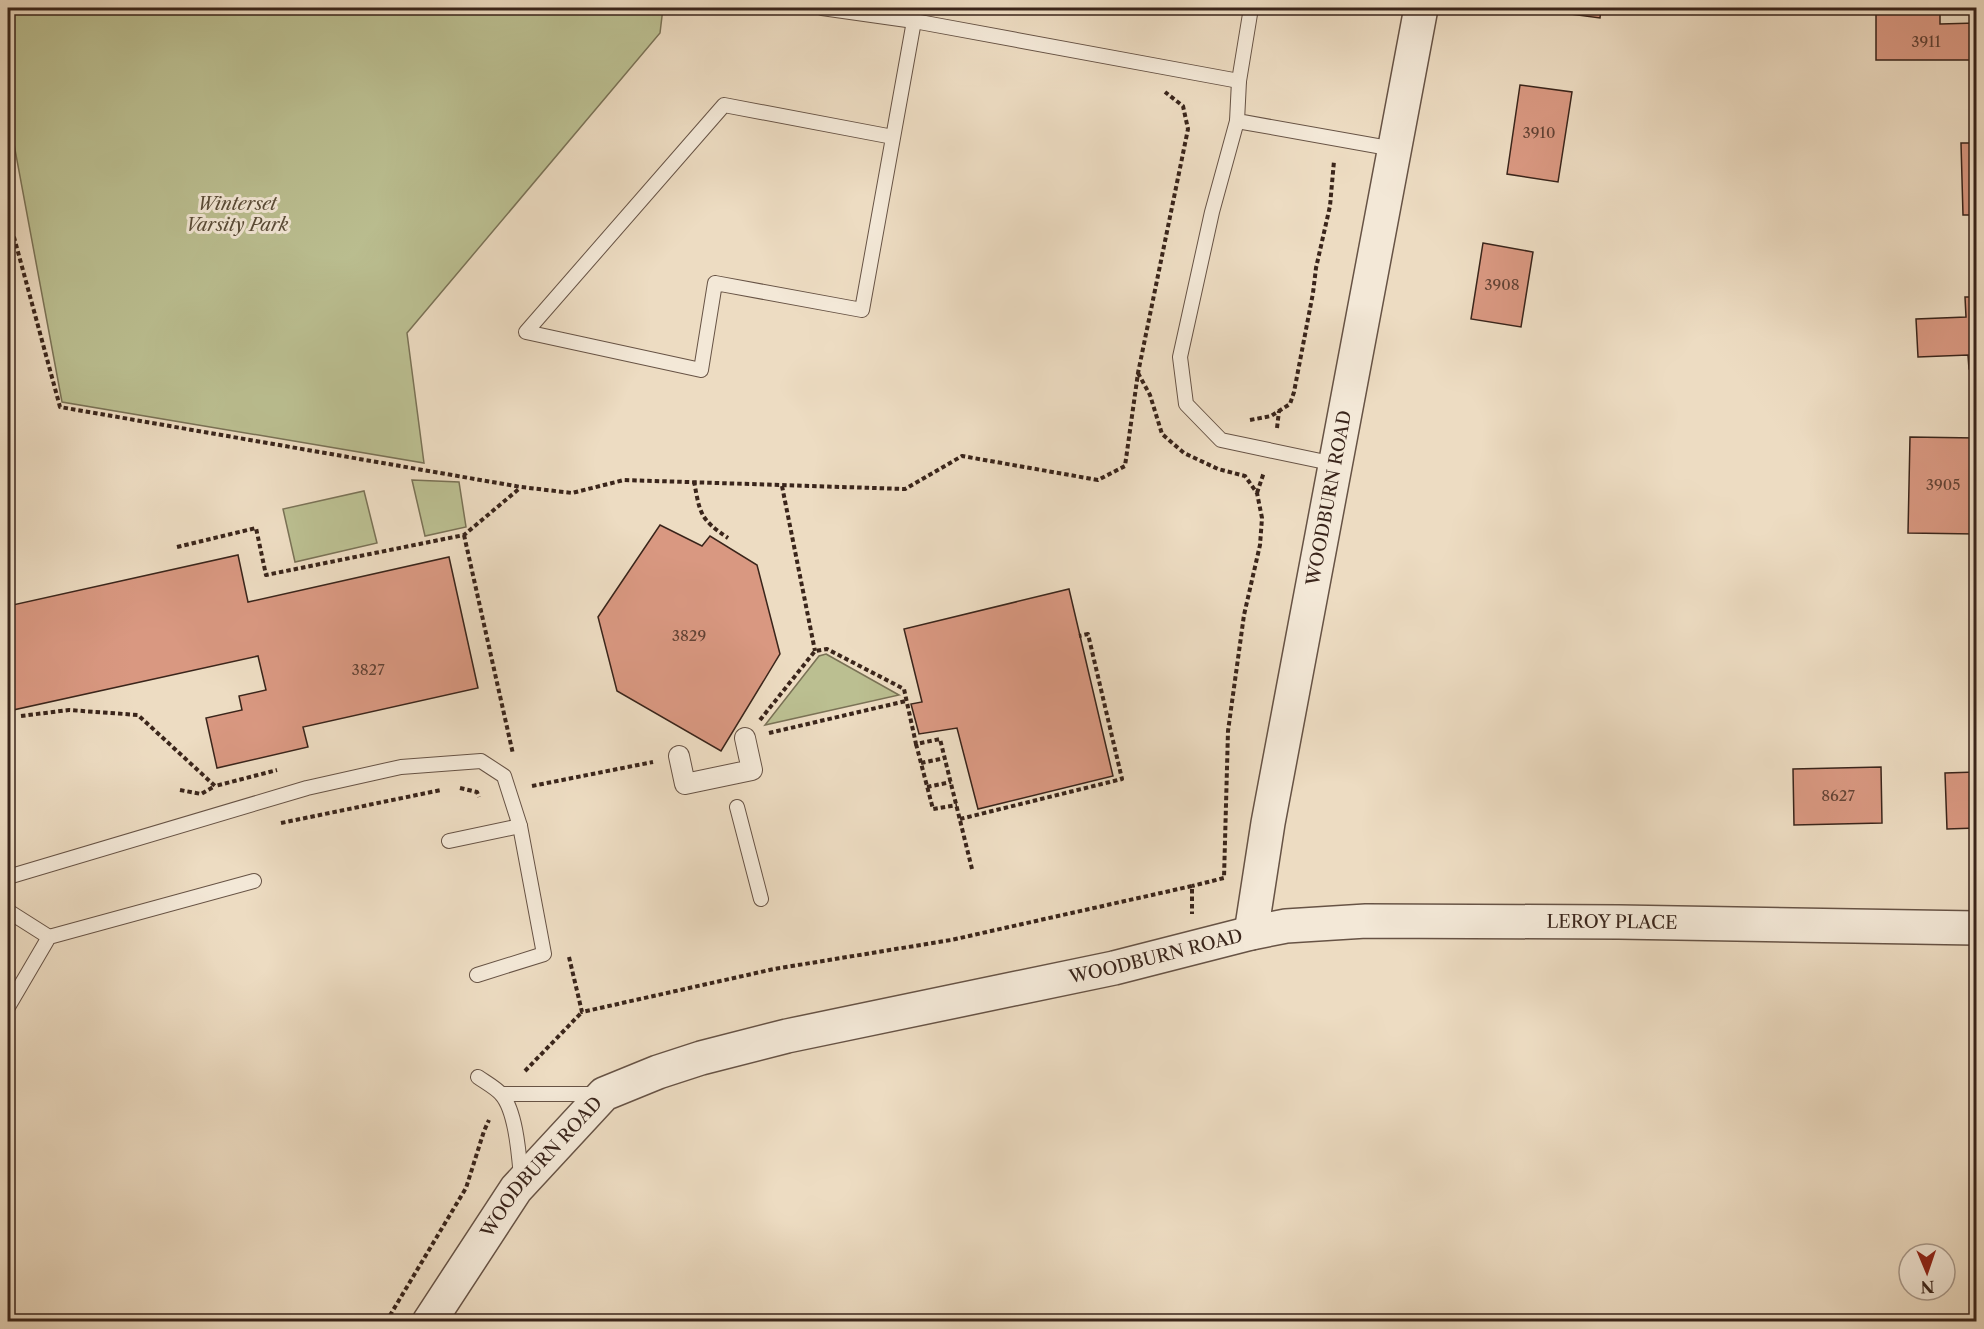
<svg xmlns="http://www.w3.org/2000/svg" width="1984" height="1329" font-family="'Libre Caslon Text',serif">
  <rect width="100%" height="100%" fill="#eddcc2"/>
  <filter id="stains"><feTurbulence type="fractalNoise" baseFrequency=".00333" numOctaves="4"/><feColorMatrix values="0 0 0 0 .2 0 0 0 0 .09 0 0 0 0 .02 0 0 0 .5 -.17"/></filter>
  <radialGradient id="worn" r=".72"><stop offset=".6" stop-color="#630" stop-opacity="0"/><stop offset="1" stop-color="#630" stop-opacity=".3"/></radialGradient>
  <g fill="#bbbf91" stroke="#7a7256" stroke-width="1.5">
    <path d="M8,8H663L660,33L407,333L424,463L62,402L8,112Z"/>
    <path d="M412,480L459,482L466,527L425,536Z"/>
    <path d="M364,491L377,543L295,562L283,509Z"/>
    <path d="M826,654L899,695L765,725L819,656Z"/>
  </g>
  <g fill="#d99881" stroke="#3a251b" stroke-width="1.5">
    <path d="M1548,8H1601L1600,18L1548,11Z"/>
    <path d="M1876,8H1940V24L1976,23V60H1876Z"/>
    <path d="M1520,85L1572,92L1558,182L1507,174Z"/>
    <path d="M1961,143H1976V215H1963Z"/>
    <path d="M1483,243L1533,252L1521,327L1471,319Z"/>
    <path d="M1965,297H1976V368L1969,369L1968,355L1918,357L1916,319L1966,317Z"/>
    <path d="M1910,437L1976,438V534L1908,533Z"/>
    <path d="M660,525L702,546L710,536L757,565L780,654L721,751L617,691L598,617Z"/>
    <path d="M238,555L248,602L449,557L478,688L303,727L308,747L217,768L206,718L242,710L239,696L266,690L258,656L13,710L8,683V606Z"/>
    <path d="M1069,589L1113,776L978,809L957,728L919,734L911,704L922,702L904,629Z"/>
    <path d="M1881,767L1882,823L1794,825L1793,769Z"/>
    <path d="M1976,772V828L1947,829L1945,773Z"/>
  </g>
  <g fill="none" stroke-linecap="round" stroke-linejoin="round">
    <g stroke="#675345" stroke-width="16">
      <g id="service">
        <path d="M822,8L914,21L1239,81"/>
        <path d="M1251,8L1239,81L1237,121L1394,149"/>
        <path d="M1237,121L1212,212L1180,357L1186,404L1221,440L1335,464"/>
        <path d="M893,137L724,105L526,332L701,370L715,283L862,310L914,21"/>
        <path d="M737,807L761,899"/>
        <path d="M449,841L520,826"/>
        <path d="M8,877L307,788L401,767L481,761L504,776L520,826L544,954L477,975"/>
        <path d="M8,911L49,937"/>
        <path d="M8,1007L49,937L254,881"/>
        <path d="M478,1077C485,1082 496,1088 501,1094C516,1110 519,1156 521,1177"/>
        <path d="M502,1094H598"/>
      </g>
    </g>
    <g stroke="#675345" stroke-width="22">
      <path id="pedestrian" d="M679,756L685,784L752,770L745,738"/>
    </g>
    <g stroke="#675345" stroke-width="36">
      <g id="tertiary">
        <path id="s1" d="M1251,933L1268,823L1421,8"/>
        <path id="s2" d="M429,1322L516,1189L604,1094L658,1072L701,1058L787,1036L1114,968L1251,933L1286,926L1366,921L1619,922L1976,928"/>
      </g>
    </g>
    <g stroke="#3a251b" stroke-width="4" stroke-dasharray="4.5 3" stroke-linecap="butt">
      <path d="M8,215L60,407L521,487L572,493L624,480L905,489L962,456L1098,480L1125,466L1138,373L1188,129L1183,106L1165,92"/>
      <path d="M1138,373L1150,395L1162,434L1184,453L1218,469L1245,476L1257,493L1262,518L1260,545L1244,615L1228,731L1224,878L1192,886"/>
      <path d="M1250,420L1271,416L1290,404L1294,392L1313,293L1316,268L1330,206L1334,161"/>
      <path d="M1277,428L1279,411"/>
      <path d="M694,481C700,514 700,519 728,538"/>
      <path d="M782,486L815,651"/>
      <path d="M1257,493L1264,472"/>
      <path d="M464,535L513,754"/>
      <path d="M177,547L256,528L266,575L464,535L520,488"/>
      <path d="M21,716L69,710L138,715L215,786L277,770"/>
      <path d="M760,720L815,651L827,649L904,689L916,744L940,739L972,869"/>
      <path d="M769,733L906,701"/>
      <path d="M916,744L933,809L957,805"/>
      <path d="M921,763L945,758"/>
      <path d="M532,786L653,762"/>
      <path d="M927,787L951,782"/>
      <path d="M460,788L477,792L479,797"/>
      <path d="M180,790L201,794L215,786"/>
      <path d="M960,819L1122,779L1088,634L1079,636"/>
      <path d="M281,823L441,790"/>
      <path d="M569,957L582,1012L774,969L951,940L1192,886V914"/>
      <path d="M525,1071L582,1012"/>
      <path d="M386,1322L466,1188L484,1131L489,1120"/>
    </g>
    <use href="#service" stroke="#f3e8d7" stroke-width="14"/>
    <use href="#pedestrian" stroke="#f3e8d7" stroke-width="20"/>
    <use href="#tertiary" stroke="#f3e8d7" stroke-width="33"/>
  </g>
  <g text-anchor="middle" stroke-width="6" stroke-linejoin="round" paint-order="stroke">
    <g font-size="15" fill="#624234">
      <text x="1926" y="47">3911</text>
      <text x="1539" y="138">3910</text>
      <text x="1502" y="290">3908</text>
      <text x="1943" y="490">3905</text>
      <text x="689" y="641">3829</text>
      <text x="368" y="675">3827</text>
      <text x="1838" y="801">8627</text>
    </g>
    <g font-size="18" font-style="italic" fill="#5a4c38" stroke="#f3e8d7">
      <text x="237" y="210">Winterset<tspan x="237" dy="21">Varsity Park</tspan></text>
    </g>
    <g font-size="18" fill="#3a251b" stroke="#f3e8d7">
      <text dy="6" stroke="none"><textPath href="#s1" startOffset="442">WOODBURN ROAD</textPath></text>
      <text dy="6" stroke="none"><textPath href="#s2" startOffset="1318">LEROY PLACE</textPath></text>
      <text dy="6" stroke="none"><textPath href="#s2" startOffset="858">WOODBURN ROAD</textPath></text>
      <text dy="6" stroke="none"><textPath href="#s2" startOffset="192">WOODBURN ROAD</textPath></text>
    </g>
  </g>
  <rect width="1984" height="1329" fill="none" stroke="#eddcc2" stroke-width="30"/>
  <rect x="9" y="9" width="1966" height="1311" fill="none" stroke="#3a251b" stroke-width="3"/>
  <rect x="15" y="15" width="1954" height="1299" fill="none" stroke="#3a251b" stroke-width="1.5"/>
  <g transform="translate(1927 1272) rotate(178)"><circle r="28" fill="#f3e8d7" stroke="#a99a8c" stroke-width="1.5"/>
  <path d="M0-4.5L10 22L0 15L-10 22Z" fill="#8f2418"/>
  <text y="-9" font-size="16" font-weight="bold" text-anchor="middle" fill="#3a251b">N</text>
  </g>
  <rect width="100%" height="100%" filter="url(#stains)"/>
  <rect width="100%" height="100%" fill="url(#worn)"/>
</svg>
